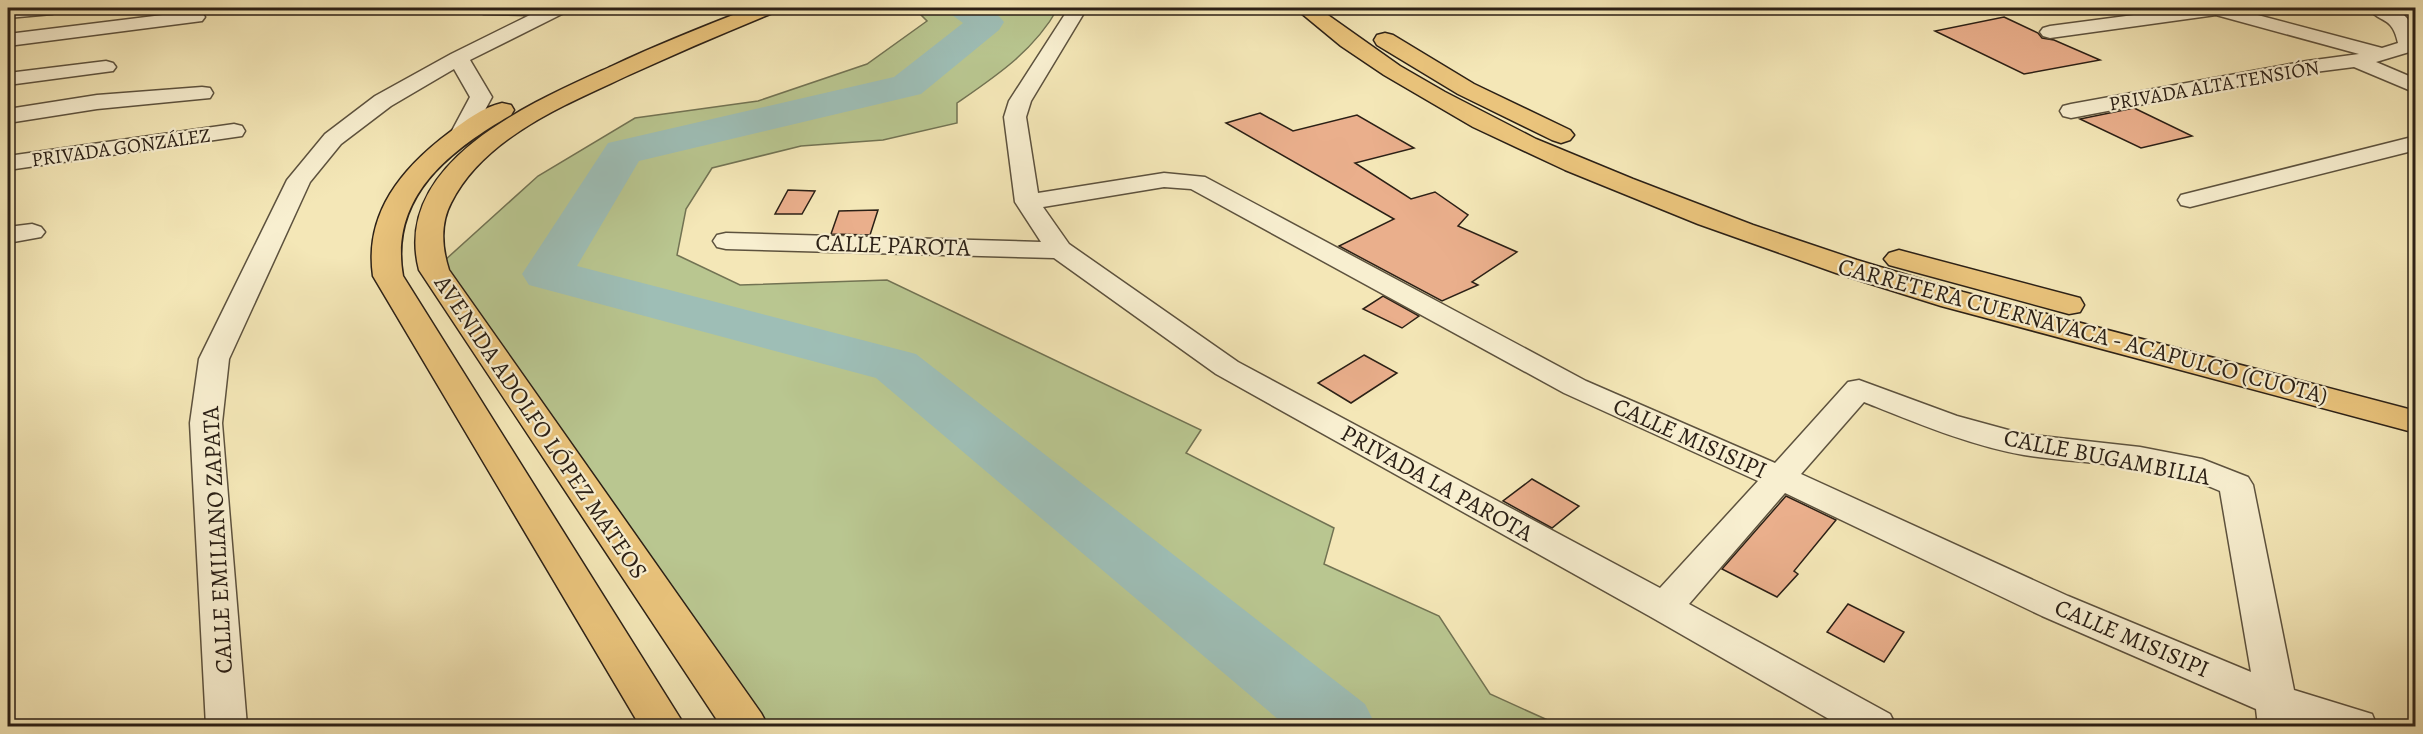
<svg xmlns="http://www.w3.org/2000/svg" width="2423" height="734" font-family="Alegreya,serif">
  <rect width="100%" height="100%" fill="#f4e7b7"/>
  <filter id="stains"><feTurbulence type="fractalNoise" baseFrequency=".00333" numOctaves="4"/><feColorMatrix values="0 0 0 0 .2 0 0 0 0 .09 0 0 0 0 .02 0 0 0 .5 -.17"/></filter>
  <radialGradient id="worn" r=".72"><stop offset=".6" stop-color="#630" stop-opacity="0"/><stop offset="1" stop-color="#630" stop-opacity=".3"/></radialGradient>
  <path fill="#b9c690" stroke="#727353" stroke-width="1.5" d="M914,8H1058C1034,51 996,76 957,103V123L883,140L801,146L712,168L686,209L677,255L740,285L887,280L1201,430L1186,453L1334,528L1324,564L1439,616L1490,694L1561,726H746L434,270L538,176L635,118L758,101L867,64L927,21Z"/>
  <g fill="none" stroke-linecap="round" stroke-linejoin="round">
    <path fill="#9ebeb6" fill-rule="evenodd" d="M947,8C967,6 991,3 1004,22L999,30L921,94L639,161L577,266L916,354L1365,704L1376,726H1286L876,378L529,285L522,274L608,143L894,77L963,23L952,15Z"/>
  </g>
  <g fill="#eaaf8c" stroke="#2b2016" stroke-width="1.5">
    <path d="M2004,17L2038,33L2042,38L2054,40L2100,60L2024,74L1935,31Z"/>
    <path d="M2134,108L2192,136L2141,148L2080,119Z"/>
    <path d="M1260,113L1293,131L1357,115L1414,148L1355,163L1411,199L1435,192L1468,215L1458,226L1517,252L1472,282L1478,285L1442,301L1339,246L1394,219L1226,123Z"/>
    <path d="M788,190L815,191L802,214H775Z"/>
    <path d="M878,210L870,235L831,234L839,211Z"/>
    <path d="M1383,296L1419,316L1402,328L1363,309Z"/>
    <path d="M1364,355L1397,373L1351,403L1318,383Z"/>
    <path d="M1532,479L1579,506L1552,528L1503,501Z"/>
    <path d="M1786,496L1836,520L1794,571L1798,574L1777,597L1722,569Z"/>
    <path d="M1848,604L1904,632L1884,662L1827,632Z"/>
  </g>
  <g fill="none" stroke-linecap="round" stroke-linejoin="round">
    <g stroke="#5d523e" stroke-width="3">
      <g id="minor">
        <path d="M8,8H61L59,12L52,14L8,18Z"/>
        <path d="M475,8H568L566,12L470,60L492,97L467,143L459,145L451,143L448,138L470,97L454,69L391,106L341,144L310,182L229,359L222,423L247,726H206L190,423L199,359L287,180L325,134L375,96L451,54L530,15L484,14L477,12Z"/>
        <path d="M1069,8H1087L1031,101L1026,117L1038,193L1164,173L1205,177L1586,381L1775,463L1848,382L1859,380L1957,416L2023,434L2140,447L2202,459L2248,477L2253,485L2294,690L2372,714L2377,726H2308L2298,723V726H2258L2256,709L2042,616L1785,493L1689,604L1890,714L1896,726H1841L1651,617L1216,374L1054,258L726,249L717,247L713,241L717,235L726,233L1041,242L1015,202L1004,117L1009,101ZM1164,187L1191,189L1564,393L1758,481L1660,588L1238,362L1069,244L1043,207ZM1864,402C1914,422 1971,446 2024,455C2090,465 2159,463 2220,491L2251,672L2068,596L1801,474Z"/>
        <path d="M2187,8H2231L2382,48L2398,43C2392,15 2380,24 2368,8C2400,4 2416,17 2416,50L2376,62L2416,79V93L2354,67L2307,73L2071,118L2063,116L2060,111L2063,106L2071,104L2307,61L2359,54L2216,15L2050,38L2043,36L2040,32L2043,28L2050,26Z"/>
        <path d="M195,11L202,13L205,17L202,21L8,46V34Z"/>
        <path d="M106,61L113,63L116,67L113,71L8,85V73Z"/>
        <path d="M202,87L210,88L213,93L210,98L97,109L8,123V109L97,95Z"/>
        <path d="M234,124L242,126L245,131L242,136L8,170V156Z"/>
        <path d="M2416,136V150L2190,207L2181,205L2178,200L2181,195Z"/>
        <path d="M32,224L41,227L45,232L41,237L8,243V227Z"/>
      </g>
    </g>
    <g stroke="#2b2016" stroke-width="3">
      <g id="major">
        <path d="M751,8H778L775,12C726,32 677,53 629,75C565,105 484,137 451,203C440,224 442,248 449,270L761,713L768,726H721L419,270C391,161 533,102 612,66C657,45 704,26 751,8Z"/>
        <path d="M502,103L511,105L514,110L511,115C449,151 389,197 403,276L685,726H640L373,276C364,213 402,168 450,132C465,121 483,107 502,103Z"/>
      </g>
    </g>
    <g stroke="#2b2016" stroke-width="3">
      <g id="highway">
        <path d="M1295,8H1318L1400,66L1445,92L1536,139L1633,179L1753,225L1857,260L1963,292L2416,411V433L1941,306L1836,273L1698,224L1565,170L1473,127L1384,75L1341,46Z"/>
        <path d="M1385,33L1393,35L1474,84L1570,130L1574,135L1570,140L1561,143L1552,140L1458,94L1377,45L1374,40L1377,35Z"/>
        <path d="M1899,250L2080,298L2084,305L2080,312L2069,314L1889,265L1884,259L1889,253Z"/>
      </g>
    </g>
    <use href="#minor" fill="#f8efd0" fill-rule="evenodd"/>
    <use href="#major" fill="#eac47c" fill-rule="evenodd"/>
    <use href="#highway" fill="#eac47c" fill-rule="evenodd"/>
  </g>
  <g text-anchor="middle" stroke-width="4.5" stroke-linejoin="round" paint-order="stroke">
    <g font-size="20" fill="#2b2016" stroke="#f8efd0">
      <text transform="translate(2214 85) rotate(-10)" y="7">PRIVADA ALTA TENSIÓN</text>
      <text transform="translate(121 147) rotate(-8)" y="7">PRIVADA GONZÁLEZ</text>
    </g>
    <g font-size="24" fill="#2b2016" stroke="#f8efd0">
      <text transform="translate(893 245) rotate(2)" y="8">CALLE PAROTA</text>
      <text transform="translate(2083 331) rotate(15)" y="8">CARRETERA CUERNAVACA - ACAPULCO (CUOTA)</text>
      <text transform="translate(541 427) rotate(56)" y="8">AVENIDA ADOLFO LÓPEZ MATEOS</text>
      <text transform="translate(1690 438) rotate(24)" y="8">CALLE MISISIPI</text>
      <text transform="translate(2107 457) rotate(11)" y="8">CALLE BUGAMBILIA</text>
      <text transform="translate(1437 483) rotate(29)" y="8">PRIVADA LA PAROTA</text>
      <text transform="translate(217 540) rotate(-93)" y="8">CALLE EMILIANO ZAPATA</text>
      <text transform="translate(2132 638) rotate(23)" y="8">CALLE MISISIPI</text>
    </g>
  </g>
  <rect width="2423" height="734" fill="none" stroke="#f4e7b7" stroke-width="30"/>
  <rect x="9" y="9" width="2405" height="716" fill="none" stroke="#2b2016" stroke-width="3"/>
  <rect x="15" y="15" width="2393" height="704" fill="none" stroke="#2b2016" stroke-width="1.5"/>
  <rect width="100%" height="100%" filter="url(#stains)"/>
  <rect width="100%" height="100%" fill="url(#worn)"/>
</svg>
